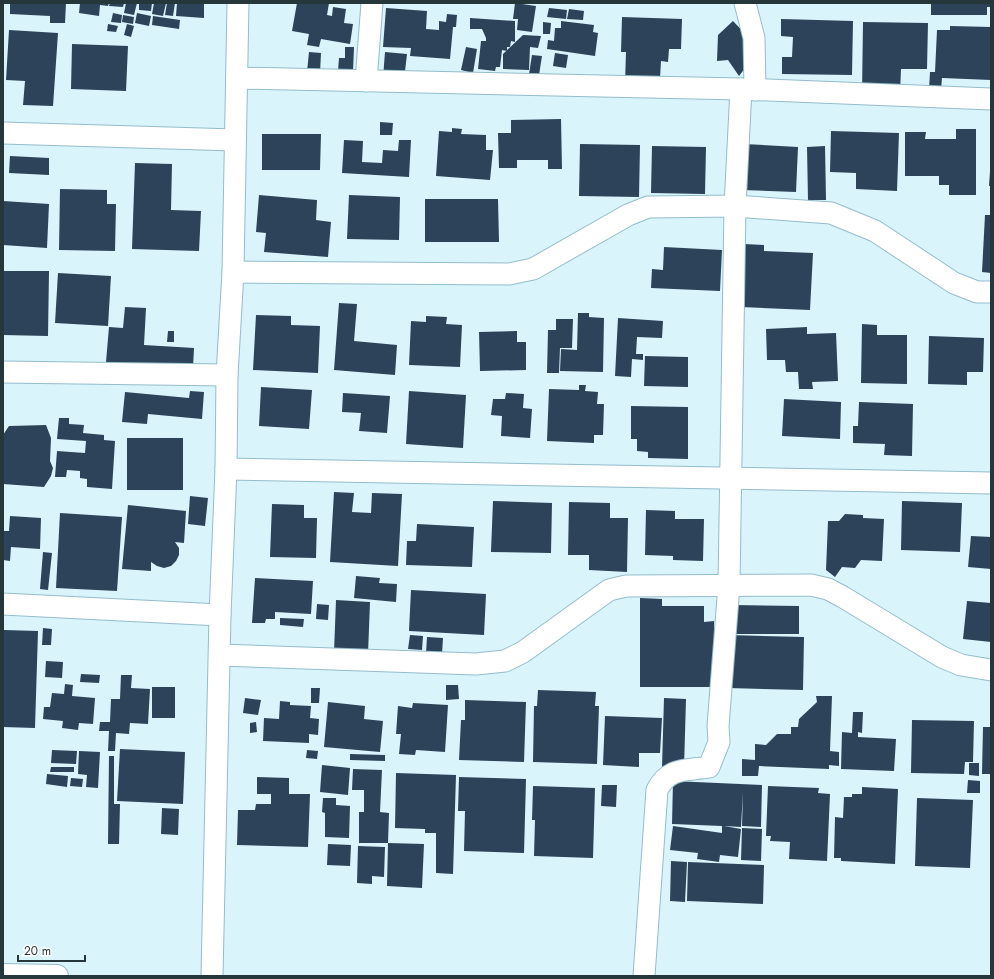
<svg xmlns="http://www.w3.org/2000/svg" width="994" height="979" font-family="Jost,sans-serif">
  <rect width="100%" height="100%" fill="#daf4fc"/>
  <g fill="#2d4359">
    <path d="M10,3H66L65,23H50V16L10,14Z"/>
    <path d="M80,3H109L108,6L100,5L99,16L79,13Z"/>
    <path d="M110,3H124L123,7L109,6Z"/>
    <path d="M126,3H137L134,15L124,13Z"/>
    <path d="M139,3H152L151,11L139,10Z"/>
    <path d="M154,3H166L163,16L152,14Z"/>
    <path d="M167,3H175L173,16L165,15Z"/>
    <path d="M177,3H204V18L176,16Z"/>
    <path d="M297,3H329L327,15L332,16L333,7L346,9L344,23L353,24L350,44L321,39L319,47L307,45L309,34L292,31Z"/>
    <path d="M515,3L536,6L532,32L517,30L518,19H513Z"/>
    <path d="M931,3H991V7H987V15H931Z"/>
    <path d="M386,8L427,11L426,29L439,30V21L446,22L447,14L457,15L456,27H453L450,59L410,56L411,48L383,47Z"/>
    <path d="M549,8L567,10L566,19L547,17Z"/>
    <path d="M569,9L584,11L583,20L567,19Z"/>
    <path d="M113,13L122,15L121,23L111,22Z"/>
    <path d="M137,13L151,16L149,26L135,23Z"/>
    <path d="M123,15L134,17L133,24L122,22Z"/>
    <path d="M153,16L180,20L179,29L152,25Z"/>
    <path d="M622,17L682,19L681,49H669L668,62L661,61L660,78L625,83L626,52H621Z"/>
    <path d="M470,18L515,21V42L511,41L510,47H507V51L502,50L500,67H496L495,71L478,69L481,41H486V38L482,29H470Z"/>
    <path d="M781,19L853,21L852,75L782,74V57H792L793,37L781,36Z"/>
    <path d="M561,21L594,25L593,32L598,33L595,56L547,49L548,40L554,41L555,28H561Z"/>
    <path d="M733,21L753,42L752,59L739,76L728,60L717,61L718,35Z"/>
    <path d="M543,22L551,23L550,34H543Z"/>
    <path d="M863,22L928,23L927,69H901L900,93H862Z"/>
    <path d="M108,24L118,26L116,32L107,31Z"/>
    <path d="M127,24L134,26L131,37L124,35Z"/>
    <path d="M950,26L991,27V80L942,78L941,90H929L930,72H935L937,30H950Z"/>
    <path d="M9,30L58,33L53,106L23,105L25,81L6,80Z"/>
    <path d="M523,35L541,36L538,48L530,47L529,70L503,69V54Z"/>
    <path d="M72,44L128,46L126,91L71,89Z"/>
    <path d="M345,47H354L353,72L338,71L339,58H345Z"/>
    <path d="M466,47L477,49L473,73L461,70Z"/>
    <path d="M309,52L321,53L320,73L307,72Z"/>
    <path d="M385,52L407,54L404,80L383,78Z"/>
    <path d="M555,53L568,55L566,68L553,66Z"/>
    <path d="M532,55L542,56L539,75L529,74Z"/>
    <path d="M561,119L562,169H548V160H517V168H499L498,133H511V120Z"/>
    <path d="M380,122L393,123L392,135H380Z"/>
    <path d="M452,128L462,129L461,134L486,135V150H493L490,180L436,176L439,131L452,132Z"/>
    <path d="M956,129H976V195H949V185H939V176H905V132H926L925,139H956Z"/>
    <path d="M831,131L899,133L897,191L856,189V173L830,172Z"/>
    <path d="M262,134H321L320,170H262Z"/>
    <path d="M344,140L363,141L362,162L382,163L383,150L398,151L399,140H411L409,177L342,173Z"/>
    <path d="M580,144L640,145L639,197L579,196Z"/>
    <path d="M744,144L798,147L796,192L742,190Z"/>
    <path d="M652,146L706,147L705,194L651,193Z"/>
    <path d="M825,146L826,200H808L807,147Z"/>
    <path d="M10,156L49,158V175L9,173Z"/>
    <path d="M135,163L172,164L171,210L201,211L199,251L132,249Z"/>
    <path d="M990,171H991V186H989Z"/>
    <path d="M60,189L107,190V204H116L115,251L59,250Z"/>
    <path d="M259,195L317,200L316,220L331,222L328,257L264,252L266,233L256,232Z"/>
    <path d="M349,195L400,197L399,240L347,239Z"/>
    <path d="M425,199H498L499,242H425Z"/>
    <path d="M3,201L49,204L47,248L3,245Z"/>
    <path d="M985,215H991V273L982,272Z"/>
    <path d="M744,244L764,245V251L813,253L810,310L741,307Z"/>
    <path d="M664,247L722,250L720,291L651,288L652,269L663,270Z"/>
    <path d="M3,271H49L48,336L3,335Z"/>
    <path d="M58,273L111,276L108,326L55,323Z"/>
    <path d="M339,303L357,304L354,341L397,345L395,375L334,370Z"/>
    <path d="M125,307L146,308L144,345L194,348L193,368L106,362L109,327L123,328Z"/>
    <path d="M578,313H589V317L604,318L603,372L560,371L561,349L577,350Z"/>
    <path d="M256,315L291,316V325L320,326L318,373L253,370Z"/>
    <path d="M426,316L447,317L446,324L462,325L460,367L409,365L411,321L426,322Z"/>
    <path d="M618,318L663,321L662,338L637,337L636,354H643V360L632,359L631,377L615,376Z"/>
    <path d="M556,319H573L572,348H560L559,373H547L548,330H556Z"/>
    <path d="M862,324L877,325V335H907V384L861,383Z"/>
    <path d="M807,327V334L836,333L838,381L812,382L813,389H799L798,372H786L785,360H767L766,329Z"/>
    <path d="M168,331H174V342H167Z"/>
    <path d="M517,331V342H526V370L480,371L479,332Z"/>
    <path d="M929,336L984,338L983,372H967V385L928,384Z"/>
    <path d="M645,356L688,357V387L644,386Z"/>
    <path d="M579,385H586L585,391L598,392L597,404H604L603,435H594V443L547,441L549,389L579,390Z"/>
    <path d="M261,387L312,390L309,429L259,426Z"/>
    <path d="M190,391L204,392L202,419L148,414L147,424L122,422L125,392L189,398Z"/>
    <path d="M409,391L466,395L463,448L406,444Z"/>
    <path d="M343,393L390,396L387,433L359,431L361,413L342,412Z"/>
    <path d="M506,393L524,394L523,408L532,409L530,438L501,436L502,416L491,415L493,399H505Z"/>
    <path d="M784,399L841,402L840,439L782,436Z"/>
    <path d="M859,402L913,404L912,456L884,455L885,444L853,443V426H858Z"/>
    <path d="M631,406L688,407V459L648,458V452L637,451V439H631Z"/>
    <path d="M59,418H69V424L84,425L83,433L104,435V440L115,441L112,489L87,487V479L80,478V471L67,470L66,477H55L57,451L85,453L86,441L57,439Z"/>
    <path d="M46,425L51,438L50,461L53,468L51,476L44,487L3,484V435L9,426Z"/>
    <rect x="127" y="438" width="56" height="52"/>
    <path d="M334,492L354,493L352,512L371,513L372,493L402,494L398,566L330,562Z"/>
    <path d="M190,496L208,498L205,526L188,524Z"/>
    <path d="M493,501L552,503L551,553L491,552Z"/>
    <path d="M902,501L962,503L960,552L901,550Z"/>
    <path d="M569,502L610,503V518H628L627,572L589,570V555H568Z"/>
    <path d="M272,504L304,505V518H317L316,558L270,557Z"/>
    <path d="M128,505L186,511L184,543L175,542L179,548V555L176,561L171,566L164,568L157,566L151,562V571L122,569Z"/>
    <path d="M646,510L675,511V519H704L703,561L673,560V556L645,555Z"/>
    <path d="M60,513L122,517L117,591L56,588Z"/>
    <path d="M845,514L863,515V518L884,519L882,561L861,560L855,568L842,567L835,577L826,570L828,521H839Z"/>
    <path d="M10,516L41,518L40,549L11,547L10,561L3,560V531H9Z"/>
    <path d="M417,524L474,527L472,567L406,565L407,541H416Z"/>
    <path d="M971,536L991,537V569L968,567Z"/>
    <path d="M43,552L52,553L48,590L40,589Z"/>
    <path d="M356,576L380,578L379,583L397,584L396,602L354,598Z"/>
    <path d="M255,578L313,581L311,614L275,612V619H266L265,623H252Z"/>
    <path d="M411,590L486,594L484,635L409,631Z"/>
    <path d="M640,598L662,599V606H704V622L714,621V687H640Z"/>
    <path d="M336,600L370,602L368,654L334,652Z"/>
    <path d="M967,601L991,603V642L963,639Z"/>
    <path d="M317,604L329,605L328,620L316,619Z"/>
    <path d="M732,605L799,606V634H732Z"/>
    <path d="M280,618L304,619L303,627L280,625Z"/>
    <path d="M43,628L52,629L51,645H42Z"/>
    <path d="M4,630L38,631L35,728L3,727Z"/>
    <path d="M410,635L423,636L422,650L408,649Z"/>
    <path d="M729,635L804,637L803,690L728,688Z"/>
    <path d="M427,637L443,638L442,654L426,653Z"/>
    <path d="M46,661L63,662L62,678L45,677Z"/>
    <path d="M81,674L100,675L99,683L80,682Z"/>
    <path d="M121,675H132L131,688L150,689L148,724L130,723L129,734L116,733L115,751H108L109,731H99L100,722H110L111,699H120Z"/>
    <path d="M65,684L73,685L72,696L95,698L93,724L79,723L78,730L62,728L63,721L43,719L44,707H50L52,693L64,694Z"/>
    <path d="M446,685H458L459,699L446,700Z"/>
    <rect x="152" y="687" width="23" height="31"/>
    <path d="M311,688H320L319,703H311Z"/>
    <path d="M538,690L596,692L595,706H599L597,764L533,762L534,706H537Z"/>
    <path d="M816,696H832L830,751L839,752V766L829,765V769L759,766L758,776H742V759L755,760V744L766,745L777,734H791V727H798L799,719L817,702Z"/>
    <path d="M245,698L261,700L258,715L243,713Z"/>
    <path d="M664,698L686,699L684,768H662Z"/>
    <path d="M465,700L526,702L524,762L459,760L461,720H465Z"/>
    <path d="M280,701L290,702V705L311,706L310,718L319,719L318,735L309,734V743L263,741L264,718L279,719Z"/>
    <path d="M328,702L365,706L364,719L383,721L380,752L324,747Z"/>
    <path d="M413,703L448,705L445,752L416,750L415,755L399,754L401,734H396L398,706L412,708Z"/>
    <path d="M853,712H863L862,733L858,732V737L896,739L894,771L841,769L842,732L852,733Z"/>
    <path d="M605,716L662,718L660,753H639V767L603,765Z"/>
    <path d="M912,720L974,721L973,762H965L964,774L911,773Z"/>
    <path d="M256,722L257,732L250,733V723Z"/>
    <path d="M983,727H991V774H982Z"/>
    <path d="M120,749L185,752L183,804L117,801Z"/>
    <path d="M52,750L77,751L76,764L51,763Z"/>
    <path d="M307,750L318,751L317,759L306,758Z"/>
    <path d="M79,751L100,752L98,788L86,787L87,775L78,774Z"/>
    <path d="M350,754L385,755V761L350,760Z"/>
    <path d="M109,756H114V804H120L119,844H108Z"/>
    <path d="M969,763H979V776L969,775Z"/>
    <path d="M322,765L350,768L348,795L320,792Z"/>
    <path d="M51,767H74V772H50Z"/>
    <path d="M353,769L382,770L380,812L389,813L388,843H359V812H364V790H352Z"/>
    <path d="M396,773L456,775L453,874L436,873V833H425V829L395,828Z"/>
    <path d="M47,774L68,776L67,787L46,784Z"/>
    <path d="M257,777L289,778V794H310L308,847L237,845L238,810H255L256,804H271V794H257Z"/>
    <path d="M459,777L526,779L524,853L464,851L465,811H458Z"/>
    <path d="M71,778L83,779L82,787L70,786Z"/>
    <path d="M968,780L980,781V793H967Z"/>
    <path d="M673,781L762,785L761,827L742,826L743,792L741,827L724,826L741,829L738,857L720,855L719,862L697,859L698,853L670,850L673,826L722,833V826L672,824Z"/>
    <path d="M602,785H617L616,807L601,806Z"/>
    <path d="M533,786L595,788L593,858L534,856L535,820H532Z"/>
    <path d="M768,786L819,788L818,793L830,794L827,861L789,859L790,842L770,841L771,836H766Z"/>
    <path d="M862,787L898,789L895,864L841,861V858H834L835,817L843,818L844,797H852V794H862Z"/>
    <path d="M323,798H336V805L350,806L349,838L325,837V813L322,812Z"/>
    <path d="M917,798L973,800L970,868L915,866Z"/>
    <path d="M162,808L179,809L178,835L161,834Z"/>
    <path d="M742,828L762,829L761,861L741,860Z"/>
    <path d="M388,843L424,844L422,888L387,886Z"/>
    <path d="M328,844L351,845L350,866L327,865Z"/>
    <path d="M358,846L385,847L384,877L372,876V884L357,883Z"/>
    <path d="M671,861L687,862L685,902L670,901Z"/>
    <path d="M688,862L764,865L763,904L687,901Z"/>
  </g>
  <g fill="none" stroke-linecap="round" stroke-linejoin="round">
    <g stroke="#93bdca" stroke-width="23">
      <g id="minor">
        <path d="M745,3L754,38L755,90"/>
        <path d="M237,78L741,89L991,99"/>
        <path d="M366,81L372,3"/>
        <path d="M3,133L235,140"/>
        <path d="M233,272L509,274L533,269L628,215L648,207L735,206L831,213L875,231L954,283L977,292H991"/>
        <path d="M3,372L227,375"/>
        <path d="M226,469L991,483"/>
        <path d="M3,604L220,615"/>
        <path d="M220,655L476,664L505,661L523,652L609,590L626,586L811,585L828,589L843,597L942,657L961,665L991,670"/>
        <path d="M212,976L220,615L226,469L227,375L233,272L238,3"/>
        <path d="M644,976L657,790C669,767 685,771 709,767L719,742L718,726L729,585L735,206L741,89"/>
      </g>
    </g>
    <g stroke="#93bdca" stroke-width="24">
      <path id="trunk" d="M3,975L57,976"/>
    </g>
    <use href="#minor" stroke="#fff" stroke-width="21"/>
    <use href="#trunk" stroke="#fff" stroke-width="22"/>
  </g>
  <rect width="994" height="979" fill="none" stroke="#26373c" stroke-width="8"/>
  <path d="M18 955v6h67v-6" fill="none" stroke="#26373c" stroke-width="2"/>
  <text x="24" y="955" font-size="12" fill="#26373c" stroke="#ffffff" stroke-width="3" paint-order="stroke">20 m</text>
</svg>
